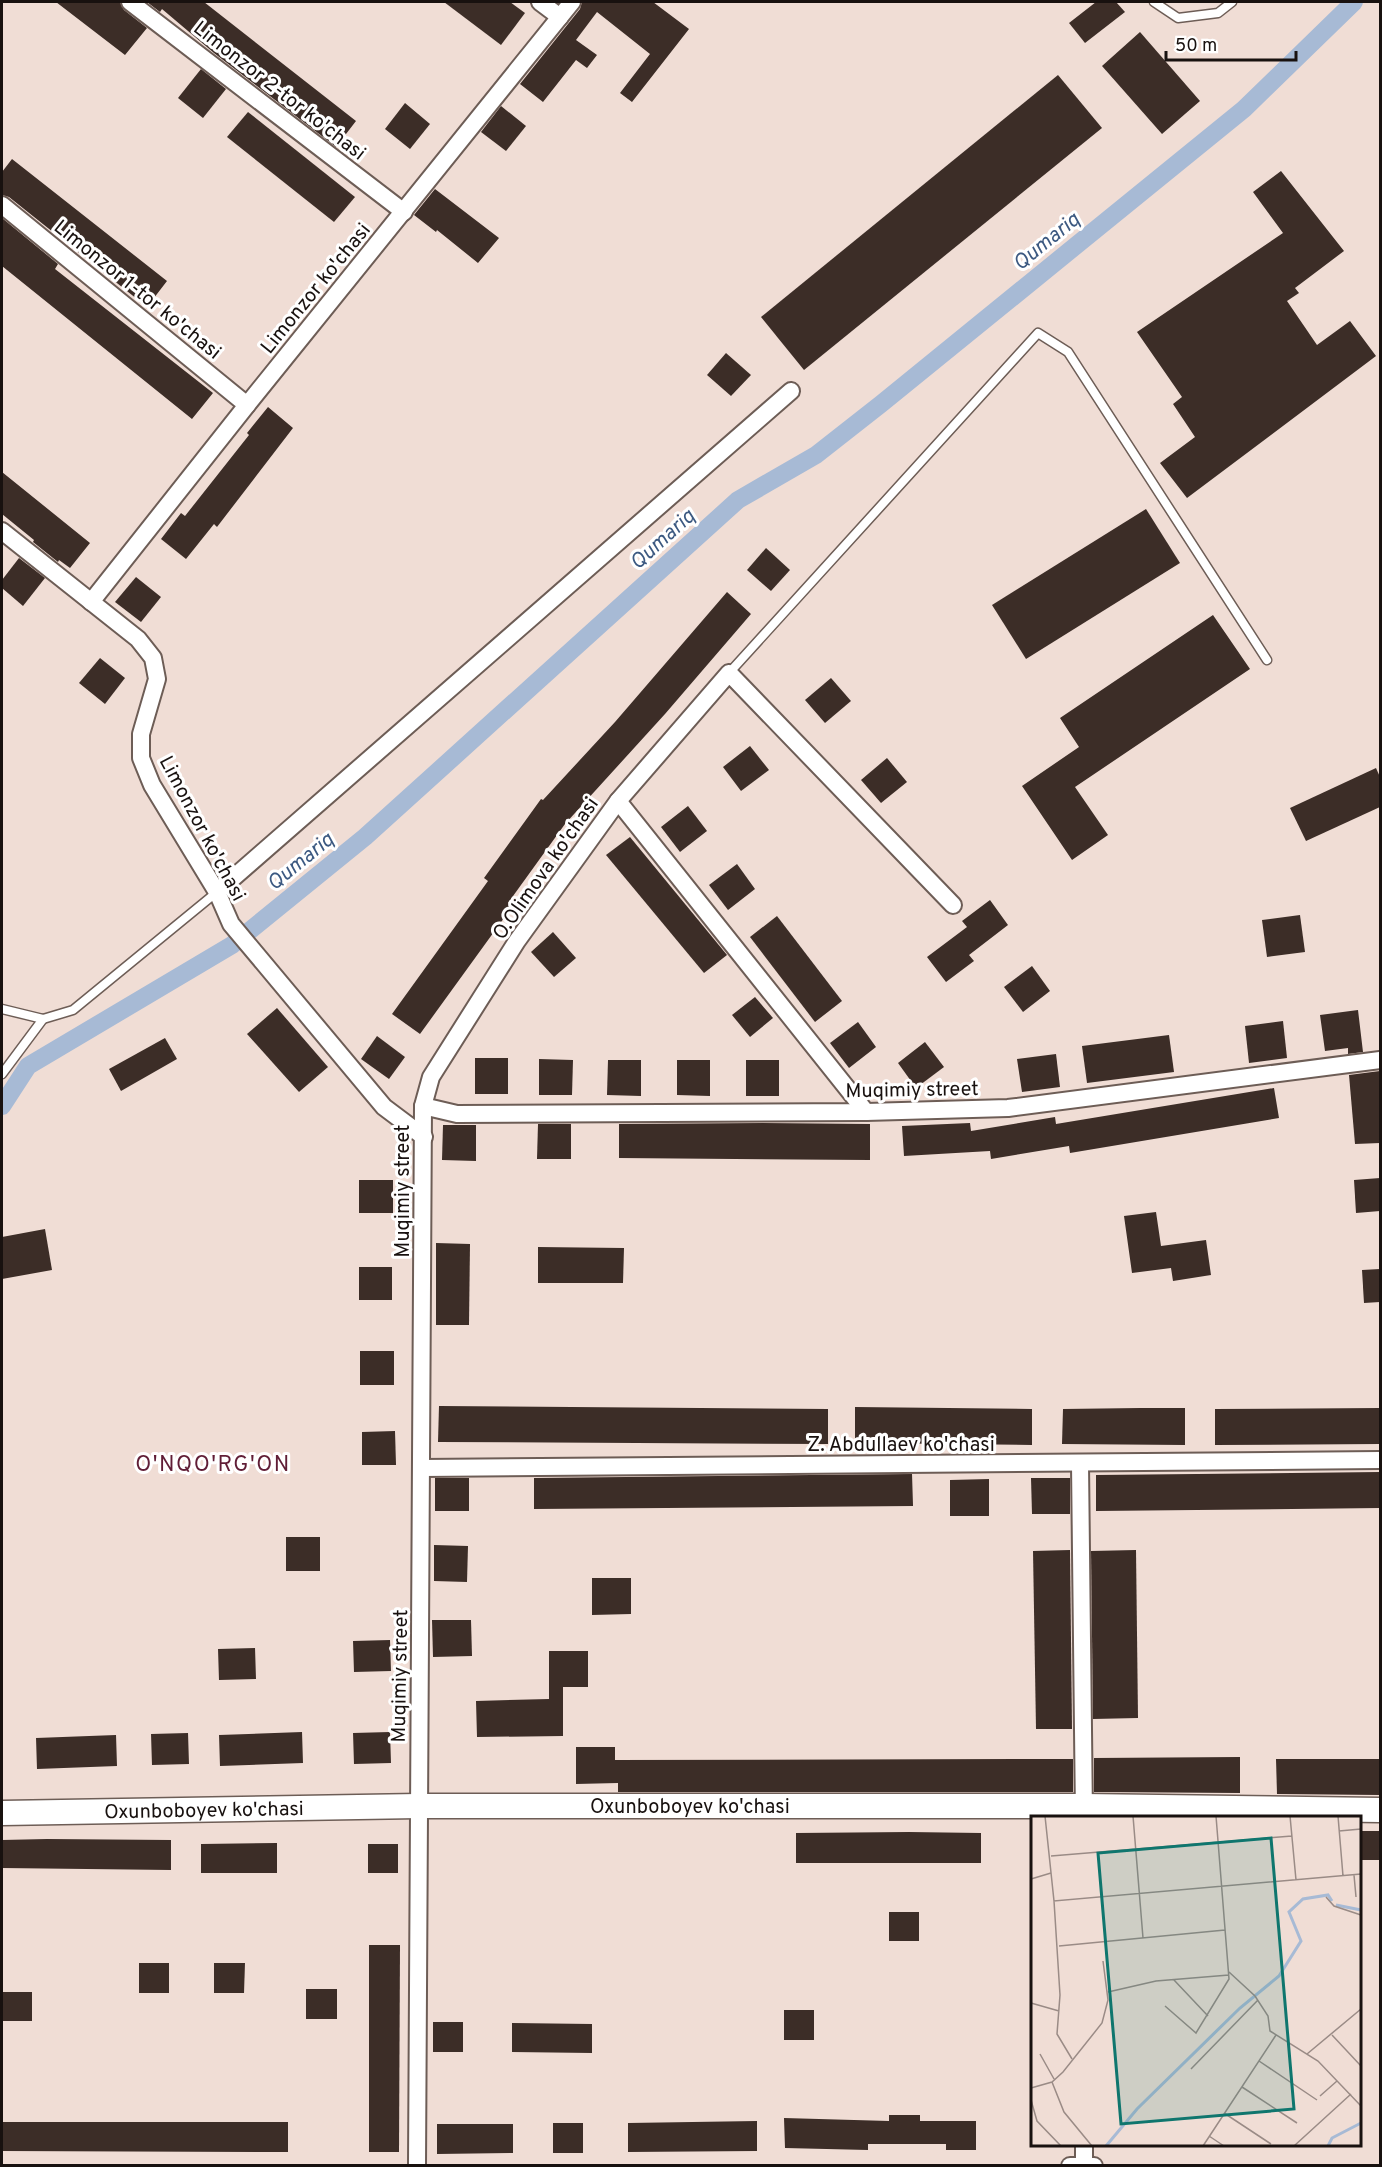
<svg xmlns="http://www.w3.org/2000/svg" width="1382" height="2167" font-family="Overpass,sans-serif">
  <rect width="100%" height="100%" fill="#f0ddd5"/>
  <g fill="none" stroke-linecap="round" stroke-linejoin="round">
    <path stroke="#a7bad5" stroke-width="18" d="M2,1106L28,1066L232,945L365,837L738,500L816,455L881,404L1244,109L1354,2"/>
  </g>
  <g fill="#3c2d27">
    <path d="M56,2H120L124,10L147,28L125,55Z"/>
    <path d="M147,2H204L356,121L336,147L214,53L162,9L160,12Z"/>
    <path d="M444,2H510L525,13L501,45Z"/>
    <path d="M582,2H653L689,29L632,102L620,93L650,54L597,12L576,40L597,55L587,68L576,60L543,102L520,84L580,9Z"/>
    <path d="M1096,2H1116L1125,12L1085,43L1069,23Z"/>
    <path d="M1140,32L1200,101L1162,134L1102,66Z"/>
    <path d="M201,69L226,89L203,118L178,98Z"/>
    <path d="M1058,75L1102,128L804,370L761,317Z"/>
    <path d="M405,103L430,124L410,149L385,129Z"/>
    <path d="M501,106L526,126L506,151L481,132Z"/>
    <path d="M248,112L355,197L334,222L227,137Z"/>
    <path d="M12,159L167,281L147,307L9,197L2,195V172Z"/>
    <path d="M1281,171L1344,251L1295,288L1299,293L1287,301L1317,345L1350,321L1376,356L1187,498L1160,463L1195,437L1173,404L1182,397L1137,332L1283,233L1253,192Z"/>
    <path d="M435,189L499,238L478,263L437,230L436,232L414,215Z"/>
    <path d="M2,218L58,264L55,269L213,393L192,419L2,266Z"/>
    <path d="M726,353L751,375L731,396L707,375Z"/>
    <path d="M268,407L293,428L217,527L214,524L186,559L161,539L181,513L185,516L249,435L247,433Z"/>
    <path d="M2,472L90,543L70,568L59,560L58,562L33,542L34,540L2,514Z"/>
    <path d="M1146,509L1180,563L1026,659L992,605Z"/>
    <path d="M766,548L790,570L771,591L747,570Z"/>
    <path d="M19,558L45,578L23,606L2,588V580Z"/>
    <path d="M136,577L161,597L141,622L115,602Z"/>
    <path d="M727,592L751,614L665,714L565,824L508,903L512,907L420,1034L392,1014L488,881L484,878L541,799L543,800L615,722Z"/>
    <path d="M1213,615L1250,669L1075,787L1108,835L1072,860L1022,786L1079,747L1060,718Z"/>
    <path d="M100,658L125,678L105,704L79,683Z"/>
    <path d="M831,678L851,701L825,723L805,700Z"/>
    <path d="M750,746L769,770L741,791L723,767Z"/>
    <path d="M887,758L907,782L881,803L861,780Z"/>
    <path d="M1376,768L1380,777V807L1306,841L1290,808Z"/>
    <path d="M688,806L707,831L680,852L661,827Z"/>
    <path d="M630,837L727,955L704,973L606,855Z"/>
    <path d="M737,864L755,889L728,910L709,885Z"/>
    <path d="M990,900L1008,925L969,955L974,961L946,982L927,957L967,927L962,921Z"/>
    <path d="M1300,915L1305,952L1267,957L1262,920Z"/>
    <path d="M777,916L842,1001L815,1022L750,937Z"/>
    <path d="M553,932L576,958L554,977L531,952Z"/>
    <path d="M1032,966L1050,991L1023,1012L1004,987Z"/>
    <path d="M755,997L773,1018L750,1037L732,1015Z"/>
    <path d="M277,1008L328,1067L299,1092L247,1034Z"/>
    <path d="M1358,1010L1363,1052L1348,1054V1048L1325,1051L1320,1015Z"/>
    <path d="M1283,1021L1287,1058L1249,1063L1245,1026Z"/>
    <path d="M858,1022L876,1047L849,1068L830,1043Z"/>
    <path d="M1169,1035L1174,1072L1087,1083L1082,1046Z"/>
    <path d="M377,1036L405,1057L389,1079L361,1059Z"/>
    <path d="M165,1038L177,1059L121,1091L109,1069Z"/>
    <path d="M925,1042L944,1067L916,1088L898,1063Z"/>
    <path d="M1056,1054L1060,1087L1022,1092L1017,1059Z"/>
    <rect x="475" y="1058" width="33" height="36"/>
    <path d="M539,1059L573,1060L572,1095H539Z"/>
    <path d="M608,1060H641V1096L607,1095Z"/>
    <path d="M677,1060H710V1096L677,1095Z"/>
    <rect x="746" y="1060" width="33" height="36"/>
    <path d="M1380,1071V1143L1355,1144L1349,1075Z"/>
    <path d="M1274,1088L1279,1118L1070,1153L1069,1146L991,1159L990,1151L904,1156L902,1126L970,1123L971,1131L1055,1117L1056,1124Z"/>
    <path d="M763,1123L870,1124V1160L619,1158V1124Z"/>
    <path d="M538,1124H571V1159H537Z"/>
    <path d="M443,1125H476V1161L442,1160Z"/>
    <path d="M1380,1178V1211L1356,1213L1354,1180Z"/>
    <rect x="359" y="1180" width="34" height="33"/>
    <path d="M1156,1212L1161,1246L1206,1240L1211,1275L1173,1281L1171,1268L1132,1273L1124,1216Z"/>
    <path d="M45,1229L52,1270L2,1279V1237Z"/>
    <path d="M436,1243L470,1244L469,1325H436Z"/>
    <path d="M538,1247L624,1248L623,1283H538Z"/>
    <rect x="359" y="1267" width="33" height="33"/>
    <path d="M1380,1269V1302L1364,1303L1362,1270Z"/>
    <rect x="360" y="1351" width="34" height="34"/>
    <path d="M439,1406L828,1409V1444L438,1442Z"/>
    <path d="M855,1407L1032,1409V1445L855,1443Z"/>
    <path d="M1140,1408H1185V1445L1062,1444L1063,1409Z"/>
    <path d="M1380,1408V1444L1215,1445V1409Z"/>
    <path d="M395,1431L396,1465H362V1432Z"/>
    <path d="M1380,1472V1508L1096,1511V1475Z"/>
    <path d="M912,1474L913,1506L534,1509V1478Z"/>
    <rect x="435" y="1478" width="34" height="33"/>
    <path d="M1031,1478H1070V1514H1032Z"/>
    <path d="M989,1479V1516H950V1480Z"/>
    <rect x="286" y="1537" width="34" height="34"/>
    <path d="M434,1545L468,1546L467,1582L434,1581Z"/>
    <path d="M1070,1550L1072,1729H1036L1033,1551Z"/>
    <path d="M1136,1550L1138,1718L1093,1719L1091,1551Z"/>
    <path d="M592,1578H631V1614L592,1615Z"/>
    <path d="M432,1620H471L472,1656L433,1657Z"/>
    <path d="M390,1640L391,1671L354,1672L353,1641Z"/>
    <path d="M255,1648L256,1679L219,1680L218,1649Z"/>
    <path d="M549,1651H588V1687H563V1736L477,1737L476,1701L549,1699Z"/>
    <path d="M302,1732L303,1763L220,1766L219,1735Z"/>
    <path d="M390,1732L391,1763L354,1764L353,1733Z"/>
    <path d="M188,1733L189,1764L152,1765L151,1734Z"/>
    <path d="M116,1735L117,1766L37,1769L36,1738Z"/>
    <path d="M576,1747H615V1760L1073,1759V1792H618V1783L576,1784Z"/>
    <path d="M1240,1757V1793L1094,1792V1758Z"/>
    <path d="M1276,1759H1380V1795L1277,1794Z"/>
    <rect x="1359" y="1831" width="21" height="29"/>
    <path d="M909,1832L981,1833V1863H796V1833Z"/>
    <path d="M47,1839L171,1840V1870L2,1868V1840Z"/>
    <path d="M277,1843V1873H201V1844Z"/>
    <rect x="368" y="1844" width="30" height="29"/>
    <rect x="889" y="1912" width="30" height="29"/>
    <path d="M369,1945H400L399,2152H369Z"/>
    <rect x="139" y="1963" width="30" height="30"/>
    <path d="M214,1963H245L244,1993H214Z"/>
    <rect x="306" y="1989" width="31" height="30"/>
    <rect x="2" y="1992" width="30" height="29"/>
    <rect x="784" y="2010" width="30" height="30"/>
    <rect x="433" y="2022" width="30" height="30"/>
    <path d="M512,2023L592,2024V2053L512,2052Z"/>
    <path d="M889,2115H920V2121H976V2150H946V2144H868V2150L785,2148L784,2118L889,2121Z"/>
    <path d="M757,2121V2151L628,2152V2123Z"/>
    <path d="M2,2122H288V2152L2,2151Z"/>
    <rect x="553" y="2123" width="30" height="30"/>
    <path d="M437,2124H513V2153L437,2154Z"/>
  </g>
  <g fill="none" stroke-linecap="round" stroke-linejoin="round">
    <g stroke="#6d5d56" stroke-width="11">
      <g id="service">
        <path d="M1154,2L1178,18L1218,13L1232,2"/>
        <path d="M729,673L1038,333L1068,352L1267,660"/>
        <path d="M2,1009L43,1019"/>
        <path d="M2,1074L43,1019L73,1010L217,892"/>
      </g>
    </g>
    <g stroke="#6d5d56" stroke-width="20">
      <g id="minor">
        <path d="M130,2L404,212"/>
        <path d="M540,2L560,17"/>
        <path d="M2,205L247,405"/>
        <path d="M2,531L138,639L153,658L157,679L141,734V758L152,785L217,892L231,924L384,1107L424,1137"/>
        <path d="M91,602L247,405L572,2"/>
        <path d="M618,801L866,1112"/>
        <path d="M217,892L791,391"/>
        <path d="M423,1106L457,1114L866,1112L1008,1108L1380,1060"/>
        <path d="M1080,1464L1084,1817"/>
        <path d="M422,1468L1380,1460"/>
        <path d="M417,2166L423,1106L431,1077L517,941L618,801L729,673L953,905"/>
        <path d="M1070,2166H1094"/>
        <path d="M1084,2166V2144"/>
      </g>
    </g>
    <g stroke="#6d5d56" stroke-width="27">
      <g id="secondary">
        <path id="s1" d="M2,1813L418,1806H1084L1380,1810"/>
      </g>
    </g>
    <use href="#service" stroke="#fff" stroke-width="8"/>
    <use href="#minor" stroke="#fff" stroke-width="16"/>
    <use href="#secondary" stroke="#fff" stroke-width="24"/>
  </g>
  <g text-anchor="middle" stroke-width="6" stroke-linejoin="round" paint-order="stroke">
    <g font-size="20" fill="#18110f" stroke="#fff">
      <text transform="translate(280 90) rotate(38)" y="7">Limonzor 2-tor ko'chasi</text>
      <text transform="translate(315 288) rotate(-51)" y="7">Limonzor ko'chasi</text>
      <text transform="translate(138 289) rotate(39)" y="7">Limonzor 1-tor ko'chasi</text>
      <text transform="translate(203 828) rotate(62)" y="7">Limonzor ko'chasi</text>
      <text transform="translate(545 868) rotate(-55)" y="7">O.Olimova ko'chasi</text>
      <text transform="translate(912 1089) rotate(-1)" y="7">Muqimiy street</text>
      <text transform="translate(402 1191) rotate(-90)" y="7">Muqimiy street</text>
      <text x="901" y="1451">Z. Abdullaev ko'chasi</text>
      <text transform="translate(399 1676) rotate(-89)" y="7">Muqimiy street</text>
      <text dy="7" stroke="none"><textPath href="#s1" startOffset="688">Oxunboboyev ko'chasi</textPath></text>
      <text dy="7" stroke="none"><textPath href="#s1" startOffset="202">Oxunboboyev ko'chasi</textPath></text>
    </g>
    <g font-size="21" font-style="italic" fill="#3c5981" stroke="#fff">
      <text transform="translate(1046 241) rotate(-39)" y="7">Qumariq</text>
      <text transform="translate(662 539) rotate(-42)" y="7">Qumariq</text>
      <text transform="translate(300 861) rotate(-39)" y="7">Qumariq</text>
    </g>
    <g font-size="22" letter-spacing="1.5" fill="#601d36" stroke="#fff">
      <text x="213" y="1471">O'NQO'RG'ON</text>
    </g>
  </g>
  <g transform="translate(1031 1816)">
    <rect width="330" height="330" fill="#f0ddd5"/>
    <path fill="none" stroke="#a7bad5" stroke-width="3" d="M305,89L330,94M75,330L106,293L209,192L248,160L270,125L258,96L272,83L297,79L301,85M297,330L301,322L330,307"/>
    <path fill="none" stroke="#9a8b86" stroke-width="1.5" d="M14,0L23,85L330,58M102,0L112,122M259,0L265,64M307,0L312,60M308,15L330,13M20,40L261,20M323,59L325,81M0,63L20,57M295,81L303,90L330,99M23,85L29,179L26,218L41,243M28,130L194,114M198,156L224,180L237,200L239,215L287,245L330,290M143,164L177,200M77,176L125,165L198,159M0,187L28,195M134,190L165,217L198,163L185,0M301,219L330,250M9,238L23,263M276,238L330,193M228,245L286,284M160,253L227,184M21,266L33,296L61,330M211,271L266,307M0,272L21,266L32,256L71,207L77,184L72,145M289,280L306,265M0,284L6,305L30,330M193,297L240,328M178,320L193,330M172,330L245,219M263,330L320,278"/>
    <path fill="#0f766e" fill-opacity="0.15" stroke="#0f766e" stroke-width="3" d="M240,22L263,293L90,308L67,37Z"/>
    <rect width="330" height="330" fill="none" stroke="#18110f" stroke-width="3"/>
  </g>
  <rect width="1382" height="2167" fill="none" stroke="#18110f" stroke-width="6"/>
  <path d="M1166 51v9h130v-9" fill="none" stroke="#18110f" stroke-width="3"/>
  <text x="1175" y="51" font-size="18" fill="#18110f" stroke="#ffffff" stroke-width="4.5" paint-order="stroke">50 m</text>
</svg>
